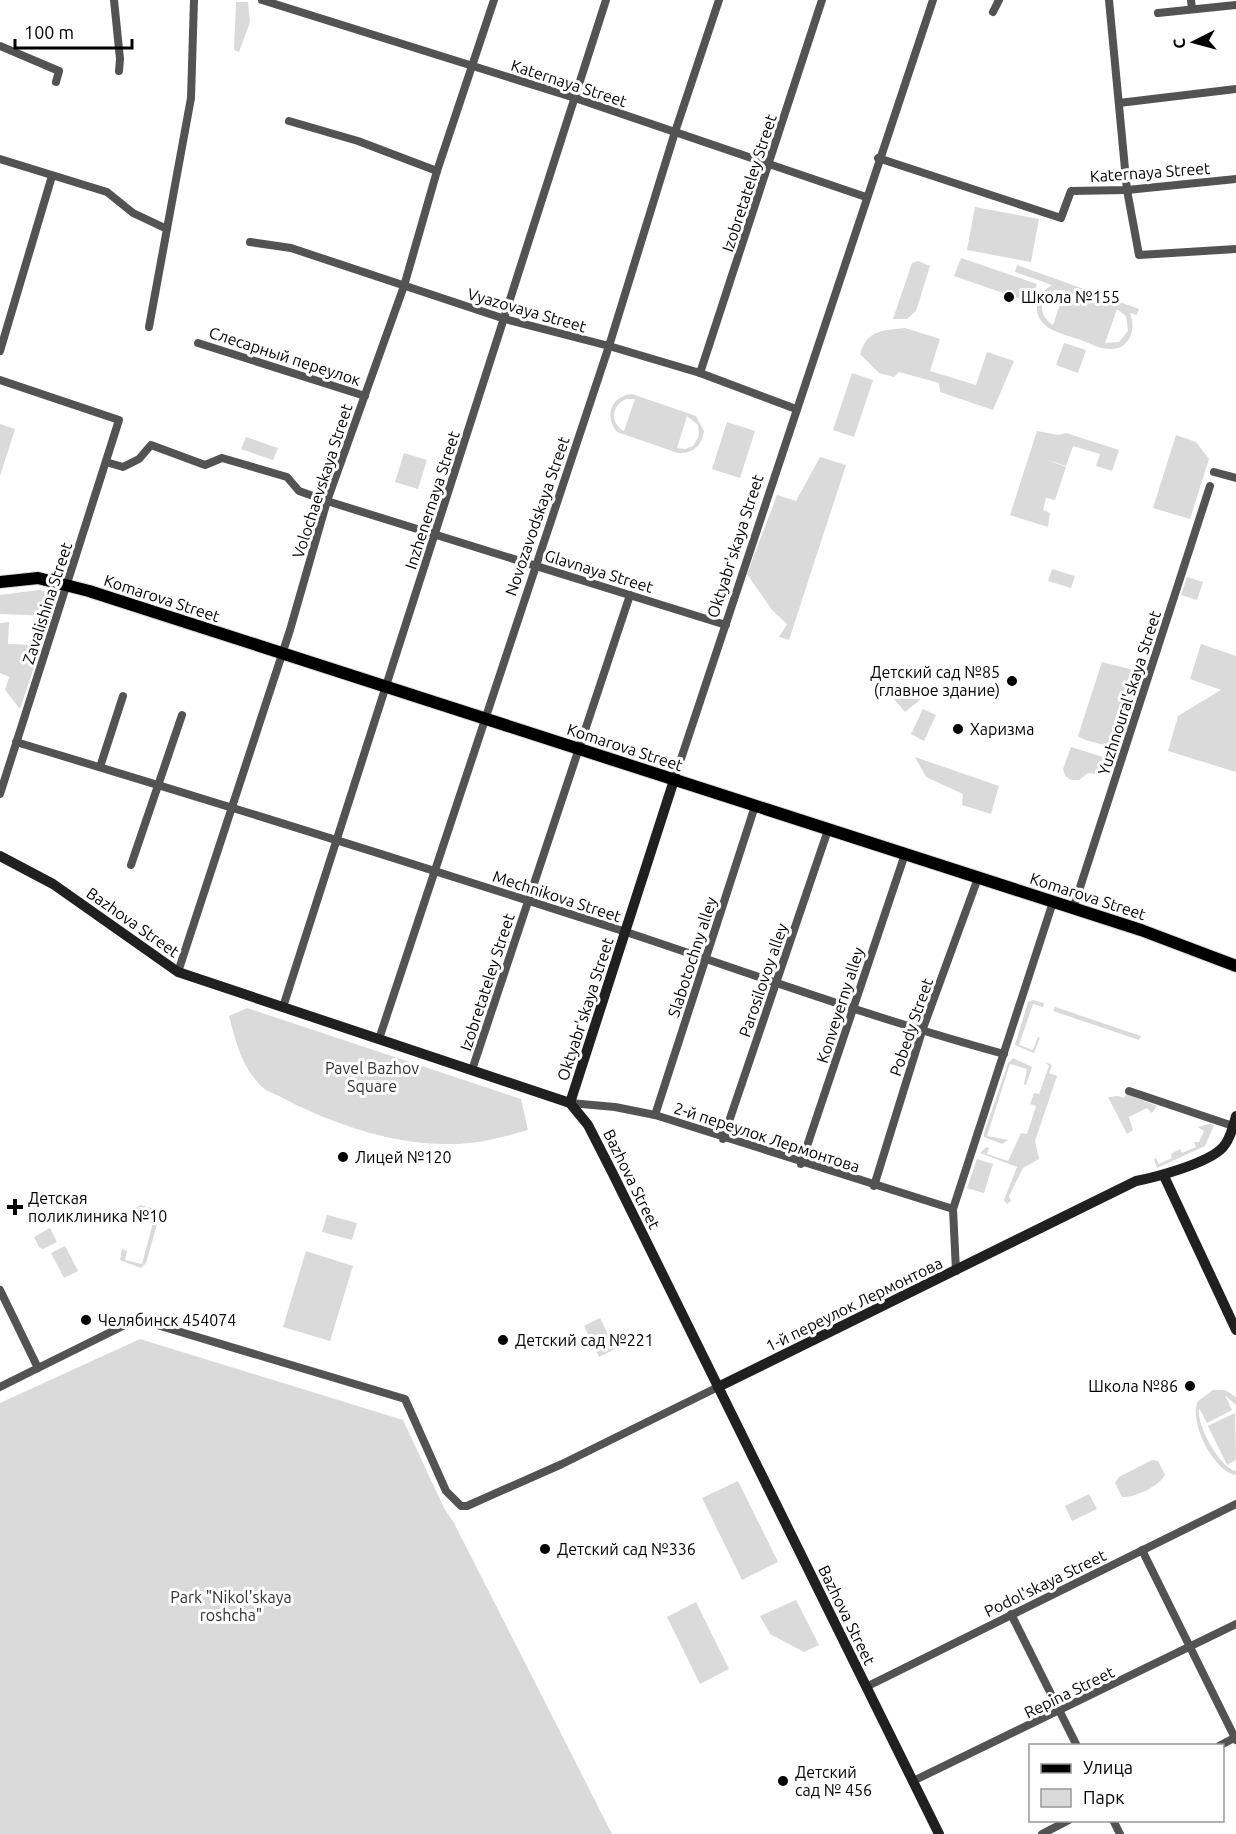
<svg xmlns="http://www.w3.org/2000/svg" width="1236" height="1834" font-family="Ubuntu,sans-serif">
  <rect width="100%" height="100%" fill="#fff"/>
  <g fill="#dadada" fill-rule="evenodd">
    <path d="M236,2H248L250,22L239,52L234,50Z"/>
    <path d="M975,207L1039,219L1031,262L967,250Z"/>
    <path d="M961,258L1037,284L1030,302L954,276Z"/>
    <path d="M918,261L930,266L916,311L907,319H893L912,263Z"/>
    <path d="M1017,265L1139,309L1137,315L1130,313C1136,328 1131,347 1113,349C1102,350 1091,344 1081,340C1065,334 1036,330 1037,307C1037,296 1044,290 1052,285L1015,272ZM1055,290H1065L1053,325C1037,315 1039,297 1055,290ZM1117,309L1126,316L1128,331L1119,342L1105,343Z"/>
    <path d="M905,328L940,339L930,371L976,385L987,352L1014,361L993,410L940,392L939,383L899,372L894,377L879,373L860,354C868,329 882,331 905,328Z"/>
    <path d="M1064,343L1086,350L1078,373L1056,365Z"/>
    <path d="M852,373L873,380L854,437L833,430Z"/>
    <path d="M632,394L696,416L704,431C702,446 693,454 678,453L617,432C604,416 611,396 632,394ZM626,399H635L624,431C610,423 611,406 626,399ZM687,416L698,425L699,436L693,446L685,449L677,448Z"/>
    <path d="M727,422L755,431L740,478L712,469Z"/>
    <path d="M0,424L15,429L0,476Z"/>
    <path d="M1037,431L1058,435L1066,433L1119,450L1112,471L1096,466L1100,454L1073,446L1066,466L1045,459L1066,467L1055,500L1046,498L1043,510L1050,513L1048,527L1010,515Z"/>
    <path d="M1176,435L1196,442L1209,459L1190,519L1153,508Z"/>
    <path d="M246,437L278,448L273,460L241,449Z"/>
    <path d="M404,453L427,460L418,489L395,482Z"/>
    <path d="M820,457L846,465L789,640L779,637L787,624L772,610L747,574L777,495L796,501Z"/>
    <path d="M1052,569L1075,576L1071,588L1048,581Z"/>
    <path d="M1187,577L1203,582L1197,600L1181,595Z"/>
    <path d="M39,590L51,593L56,600L50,616L0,614V595Z"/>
    <path d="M9,622L8,644L30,645L35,623H42L47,629L20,709L5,690L9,677L0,673V623Z"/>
    <path d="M1201,644L1236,656V772L1168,751L1178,716L1221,690L1190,679Z"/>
    <path d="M1102,662L1145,673L1120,749L1085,740L1078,736Z"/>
    <path d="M908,686L920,700L905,712L893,698Z"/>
    <path d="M923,709L936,715L924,741L911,734Z"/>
    <path d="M1071,747L1109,759L1104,775L1088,773L1079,780H1071L1065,776L1063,769Z"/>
    <path d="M915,757L999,786L991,814L962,805L963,794L926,777Z"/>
    <path d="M1033,1000L1044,1003L1043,1007L1033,1004L1019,1045L1033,1050L1038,1037L1040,1038L1034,1053L1015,1045L1028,1002Z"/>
    <path d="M1055,1007L1141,1036L1139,1040L1053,1011Z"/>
    <path d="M247,1008L521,1099L528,1130C503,1137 478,1144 452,1144C396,1146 329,1123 281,1097C275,1094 266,1091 261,1086C241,1066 236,1042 229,1016Z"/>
    <path d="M1013,1058L1032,1067L1026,1085L1024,1084L1027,1069L1010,1064L987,1136L1008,1140L1002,1144L984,1137V1133L1008,1063Z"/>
    <path d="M1045,1062L1052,1065L1049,1073L1057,1076L1035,1141L1039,1159L1023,1168L1009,1196L1011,1201L1007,1204L1004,1200L1017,1167L980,1153L986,1147L989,1148L987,1154L1008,1161L1021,1133L1027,1134L1036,1106L1030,1104L1034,1093L1039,1094L1049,1066Z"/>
    <path d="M1126,1094L1157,1106L1152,1113L1147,1108L1129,1117L1133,1130L1127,1134L1108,1097L1118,1096L1124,1098Z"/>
    <path d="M1209,1124L1214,1125L1205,1146L1157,1168L1154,1159L1156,1158L1159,1164L1172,1158L1171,1154L1180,1149L1182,1153L1196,1147L1194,1142H1199L1204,1131L1198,1127Z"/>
    <path d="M977,1159L993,1164L984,1193L967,1188Z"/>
    <path d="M141,1205L157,1210L160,1214L146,1263L141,1268L120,1260L122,1249L127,1251L125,1260L142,1264L155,1215L139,1210L136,1220L131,1219L134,1209Z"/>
    <path d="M327,1215L357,1223L352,1240L322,1232Z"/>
    <path d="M50,1228L57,1242L43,1249L39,1247L34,1237Z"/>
    <path d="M65,1246L78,1271L64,1278L51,1253Z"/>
    <path d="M306,1251L353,1266L330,1341L283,1327Z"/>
    <path d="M600,1318L615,1349L599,1357L584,1326Z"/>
    <path d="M140,1339L403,1420L444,1508L454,1523L612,1834H0V1403Z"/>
    <path d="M1213,1390H1225L1236,1397V1405L1225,1395L1232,1410L1207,1423L1199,1408C1196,1424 1219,1468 1236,1471V1475C1214,1472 1188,1421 1198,1401Z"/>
    <path d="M1235,1413L1236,1460L1227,1465L1208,1426Z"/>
    <path d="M1152,1460L1158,1461L1165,1475C1159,1486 1135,1498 1122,1497L1115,1483L1119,1477Z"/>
    <path d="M738,1481L778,1562L742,1580L702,1498Z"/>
    <path d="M1089,1494L1097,1509L1072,1521L1065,1506Z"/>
    <path d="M796,1600L819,1645L804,1652L770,1634L760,1616Z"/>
    <path d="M696,1602L729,1669L700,1684L667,1617Z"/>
  </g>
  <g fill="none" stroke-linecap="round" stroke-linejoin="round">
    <g stroke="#dbdbdb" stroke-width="14">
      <path id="primary" d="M0,582L38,578L89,591L1141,930L1236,966"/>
    </g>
    <g stroke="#535353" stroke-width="8">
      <path d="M114,0L120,59L119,71"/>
      <path d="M262,0L575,98L866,197"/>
      <path d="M1109,0L1127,190L1139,255L1236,249"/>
      <path d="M1191,0L1192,9"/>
      <path d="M993,12L999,0"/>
      <path d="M1158,13L1236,5"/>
      <path d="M0,46L59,71L56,82"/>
      <path d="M1119,103L1236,89"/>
      <path d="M289,121L358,141L437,171"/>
      <path d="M878,158L1061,218L1071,191L1127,190L1236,179"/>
      <path d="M0,159L107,192L133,213L167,229"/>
      <path d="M250,242L291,248L505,319L609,346L700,373L796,409"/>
      <path d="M149,327L191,98L194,0"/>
      <path d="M198,343L365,396"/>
      <path d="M0,351L52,176"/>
      <path d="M700,373L822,0"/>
      <path d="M0,380L119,420L0,794"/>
      <path d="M106,462L123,467L139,459L151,445L205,465L222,458L287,477L299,491L327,501L726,625"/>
      <path d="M1214,472L1236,478"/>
      <path d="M16,742C219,803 421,866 623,931C750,973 875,1019 1004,1054"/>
      <path d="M100,767L123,696"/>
      <path d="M674,780L933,0"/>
      <path d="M131,865L182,715"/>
      <path d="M1073,909L1210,486"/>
      <path d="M178,972L290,630L327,501L404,286L437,171L494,0"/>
      <path d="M283,1007L606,0"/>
      <path d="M379,1039L609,346L675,132L719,0"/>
      <path d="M472,1070L630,595"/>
      <path d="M1129,1091L1233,1126"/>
      <path d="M570,1103L615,1107L655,1115L953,1209"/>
      <path d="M655,1115L755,806"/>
      <path d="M723,1139L828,830"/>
      <path d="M801,1164L905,854"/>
      <path d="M874,1186L922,1031L978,878"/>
      <path d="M956,1271L953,1209L1053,902"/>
      <path d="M0,1290L38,1368L137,1319L405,1399L446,1491L461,1506H467L562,1464L718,1387"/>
      <path d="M0,1387L38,1368"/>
      <path d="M1142,1550L1236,1740"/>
      <path d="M1011,1614L1077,1746"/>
      <path d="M866,1687L1236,1504"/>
      <path d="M1219,1746L1236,1737"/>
      <path d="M913,1781L1236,1624"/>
      <path d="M1113,1820L1120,1834"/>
      <path d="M1042,1834L1069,1820"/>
    </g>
    <g stroke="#202020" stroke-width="10">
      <path d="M0,856L53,884L178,972L570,1103L588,1125L613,1174L939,1834"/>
      <path d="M570,1103L674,780"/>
      <path d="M1164,1176L1236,1330"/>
      <path d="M718,1387L1136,1181C1157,1177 1204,1164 1220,1150C1229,1143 1233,1127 1236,1116"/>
    </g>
    <use href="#primary" stroke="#000" stroke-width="12"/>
  </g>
  <g fill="#000" stroke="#fff" stroke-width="2">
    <circle cx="1009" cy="297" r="6"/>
    <circle cx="1012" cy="681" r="6"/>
    <circle cx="958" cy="729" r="6"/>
    <circle cx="343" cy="1157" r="6"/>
    <path d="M12 1198h6v6h6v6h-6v6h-6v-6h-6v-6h6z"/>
    <circle cx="86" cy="1320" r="6"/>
    <circle cx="503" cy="1340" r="6"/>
    <circle cx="1190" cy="1386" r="6"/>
    <circle cx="545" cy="1549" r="6"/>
    <circle cx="783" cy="1781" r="6"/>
  </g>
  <g text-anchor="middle" stroke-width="6" stroke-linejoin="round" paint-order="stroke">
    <g font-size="16" fill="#000" stroke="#fff">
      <text transform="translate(569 83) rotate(18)" y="6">Katernaya Street</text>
      <text transform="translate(1150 172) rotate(-4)" y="6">Katernaya Street</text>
      <text transform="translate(749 183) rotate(-72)" y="6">Izobretateley Street</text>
      <text transform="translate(527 310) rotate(16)" y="6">Vyazovaya Street</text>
      <text transform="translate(285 356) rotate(18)" y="6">Слесарный переулок</text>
      <text transform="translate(322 481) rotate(-72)" y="6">Volochaevskaya Street</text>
      <text transform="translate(432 500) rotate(-72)" y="6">Inzhenernaya Street</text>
      <text transform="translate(537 516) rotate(-71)" y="6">Novozavodskaya Street</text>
      <text transform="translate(735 546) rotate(-72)" y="6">Oktyabr'skaya Street</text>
      <text transform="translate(599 571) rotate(17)" y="6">Glavnaya Street</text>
      <text transform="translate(162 598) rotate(18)" y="6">Komarova Street</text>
      <text transform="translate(47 603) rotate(-72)" y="6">Zavalishina Street</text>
      <text transform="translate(1129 693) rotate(-72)" y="6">Yuzhnoural'skaya Street</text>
      <text transform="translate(625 747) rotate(18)" y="6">Komarova Street</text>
      <text transform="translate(557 896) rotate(18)" y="6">Mechnikova Street</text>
      <text transform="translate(1088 896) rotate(18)" y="6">Komarova Street</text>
      <text transform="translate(133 922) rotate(35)" y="6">Bazhova Street</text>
      <text transform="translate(692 957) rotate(-72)" y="6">Slabotochny alley</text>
      <text transform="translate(763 980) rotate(-71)" y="6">Parosilovoy alley</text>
      <text transform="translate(487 982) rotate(-72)" y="6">Izobretateley Street</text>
      <text transform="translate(840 1005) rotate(-72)" y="6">Konveyerny alley</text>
      <text transform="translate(585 1009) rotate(-72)" y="6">Oktyabr'skaya Street</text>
      <text transform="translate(911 1027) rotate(-71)" y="6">Pobedy Street</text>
      <text transform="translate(767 1137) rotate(18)" y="6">2-й переулок Лермонтова</text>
      <text transform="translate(632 1179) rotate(64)" y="6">Bazhova Street</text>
      <text transform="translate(854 1304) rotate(-26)" y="6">1-й переулок Лермонтова</text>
      <text transform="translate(1045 1583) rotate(-26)" y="6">Podol'skaya Street</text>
      <text transform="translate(847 1615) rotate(64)" y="6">Bazhova Street</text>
      <text transform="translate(1069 1692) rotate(-26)" y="6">Repina Street</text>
    </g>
    <g font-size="16" fill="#000" stroke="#fff" text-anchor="start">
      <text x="1021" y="303">Школа №155</text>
      <text x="1000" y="678" text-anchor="end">Детский сад №85<tspan x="1000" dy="18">(главное здание)</tspan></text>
      <text x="970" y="735">Харизма</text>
      <text x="355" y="1163">Лицей №120</text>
      <text x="28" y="1204">Детская<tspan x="28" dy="18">поликлиника №10</tspan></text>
      <text x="98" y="1326">Челябинск 454074</text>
      <text x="515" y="1346">Детский сад №221</text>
      <text x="1178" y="1392" text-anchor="end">Школа №86</text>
      <text x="557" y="1555">Детский сад №336</text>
      <text x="795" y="1778">Детский<tspan x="795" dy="18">сад № 456</tspan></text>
    </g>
    <g font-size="16" fill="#313131" stroke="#fff">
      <text x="372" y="1074">Pavel Bazhov<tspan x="372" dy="18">Square</tspan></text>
      <text x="231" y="1603">Park "Nikol'skaya<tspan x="231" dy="18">roshcha"</tspan></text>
    </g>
  </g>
  <rect x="1029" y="1744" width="195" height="78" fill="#ffffff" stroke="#999999" stroke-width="1.5"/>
  <rect x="1041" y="1764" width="30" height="9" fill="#000000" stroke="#999999" stroke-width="1.5"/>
  <text x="1083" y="1774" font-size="18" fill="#000000">Улица</text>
  <rect x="1041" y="1789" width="30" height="18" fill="#dadada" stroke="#999999" stroke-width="1.5"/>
  <text x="1083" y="1804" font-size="18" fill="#000000">Парк</text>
  <g transform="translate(1194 42) rotate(264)" stroke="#ffffff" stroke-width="4.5" paint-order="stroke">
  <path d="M0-4.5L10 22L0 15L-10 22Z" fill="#000000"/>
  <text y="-9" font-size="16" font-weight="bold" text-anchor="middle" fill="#000000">С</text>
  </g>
  <path d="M15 39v9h117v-9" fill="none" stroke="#000000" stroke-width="3"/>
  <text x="24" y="39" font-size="18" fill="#000000" stroke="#ffffff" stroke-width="4.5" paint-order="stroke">100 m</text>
</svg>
